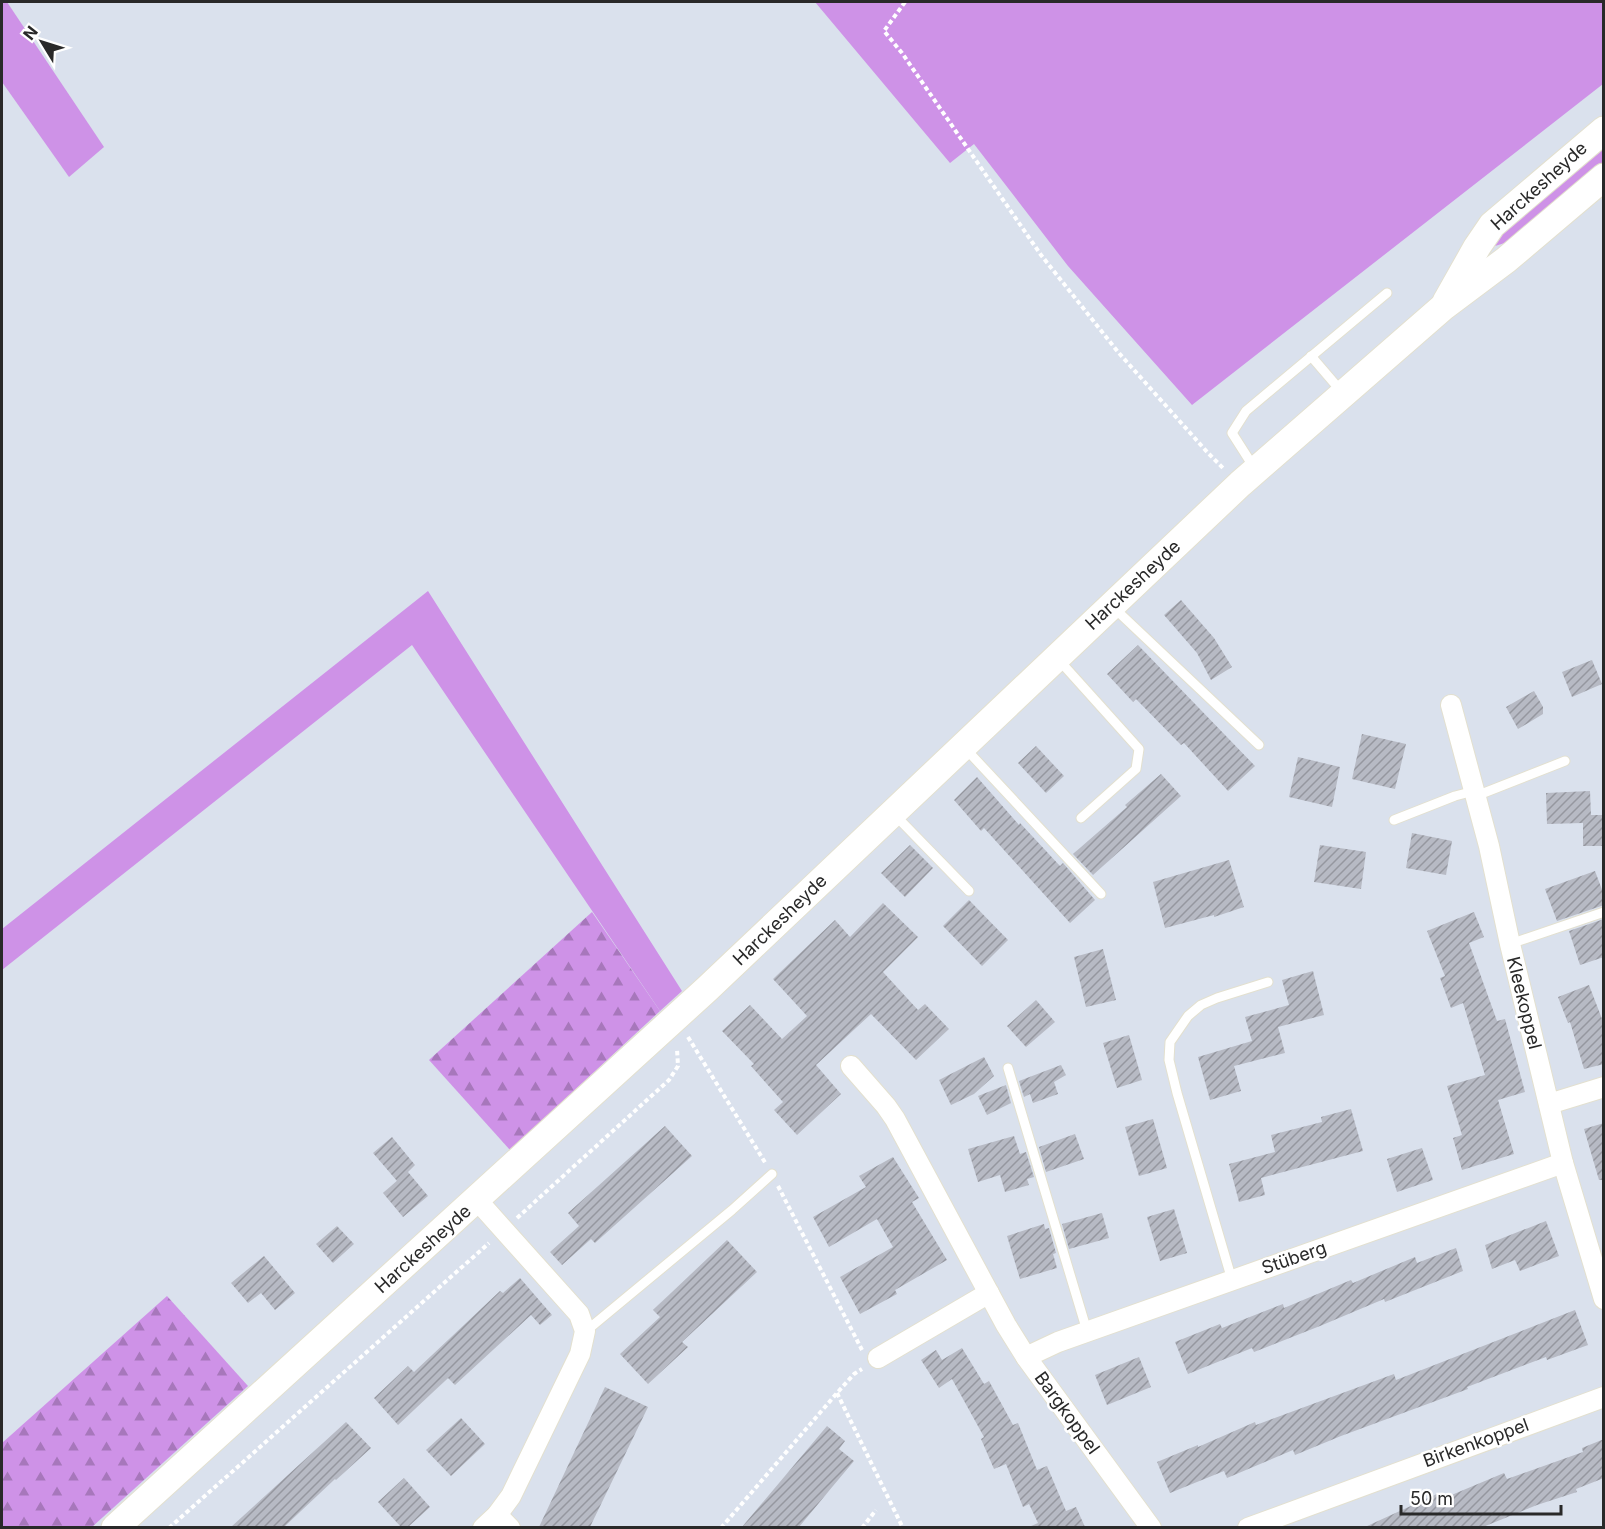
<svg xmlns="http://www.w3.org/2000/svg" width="1605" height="1529" font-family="Inter,sans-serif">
  <defs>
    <pattern id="forest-firs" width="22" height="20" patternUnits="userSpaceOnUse" patternTransform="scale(1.5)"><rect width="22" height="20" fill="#ce92e7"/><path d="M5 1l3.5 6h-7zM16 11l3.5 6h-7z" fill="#a777bb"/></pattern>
    <pattern id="building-hatch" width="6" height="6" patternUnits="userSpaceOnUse" patternTransform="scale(1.5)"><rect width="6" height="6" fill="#b7bac4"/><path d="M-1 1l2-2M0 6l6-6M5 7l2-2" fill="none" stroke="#95979f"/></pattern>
  </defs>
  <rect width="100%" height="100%" fill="#dae1ed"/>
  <g fill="#ce92e7">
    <path d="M2,2H7L104,147L69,177L2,82Z"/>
    <path d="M815,2H1601L1604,4L1603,84L1192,405L1068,266L974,144L950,163Z"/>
    <path d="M1603,141V162L1508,242L1495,246L1498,230Z"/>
    <path d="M428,591L682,991L660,1011L412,645L2,970V929Z"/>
  </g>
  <g fill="url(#forest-firs)">
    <path d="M592,912L660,1011L510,1150L429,1060Z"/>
    <path d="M167,1296L248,1386L92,1527H2V1443Z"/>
  </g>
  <g fill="url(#building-hatch)">
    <path d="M1181,600L1214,638L1232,667L1211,680L1197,653L1164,615Z"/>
    <path d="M1138,645L1255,766L1228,791L1184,743L1181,745L1136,699L1133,702L1107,674Z"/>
    <path d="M1592,660L1602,684L1572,697L1562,672Z"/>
    <path d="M1534,691L1543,707V714L1518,729L1506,707Z"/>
    <path d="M1362,734L1406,744L1395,789L1352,779Z"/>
    <path d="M1036,746L1064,776L1046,793L1018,763Z"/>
    <path d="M1298,757L1340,767L1332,807L1289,797Z"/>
    <path d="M1161,774L1181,796L1093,875L1073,854L1127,807L1125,805Z"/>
    <path d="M977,777L1019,825L1020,823L1060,866L1063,863L1095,900L1070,923L984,828L981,831L954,800Z"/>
    <path d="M1590,791L1591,815H1604V846H1583V823L1547,824L1546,793Z"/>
    <path d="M1412,833L1452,841L1446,875L1406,868Z"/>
    <path d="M910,845L933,868L905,897L881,873Z"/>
    <path d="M1320,845L1366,852L1361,889L1314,882Z"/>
    <path d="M1229,860L1244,907L1214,917V915L1165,928L1153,882Z"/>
    <path d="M1595,871L1604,895V905L1557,921L1545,889Z"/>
    <path d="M969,900L1008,940L982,966L943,926Z"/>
    <path d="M883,903L918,937L883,972L918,1010L925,1004L949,1029L916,1060L871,1014L816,1065L841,1094L797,1135L774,1110L783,1102L751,1066L754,1064L722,1031L750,1005L782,1039L807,1016L773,979L835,920L850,937Z"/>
    <path d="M1474,912L1484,937L1469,943L1497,1021L1505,1019L1525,1092L1498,1100L1514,1154L1462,1170L1453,1138L1462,1135L1447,1086L1485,1075L1463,1003L1451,1008L1440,978L1445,976L1427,931Z"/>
    <path d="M1604,919V957L1580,965L1569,931Z"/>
    <path d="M1103,949L1116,1000L1086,1007L1074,957Z"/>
    <path d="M1313,971L1324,1015L1278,1027L1285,1053L1234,1066L1241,1091L1210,1100L1198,1057L1252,1041L1245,1017L1289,1005L1282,980Z"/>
    <path d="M1589,985L1604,1024V1064L1584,1069L1570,1022L1568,1023L1558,997Z"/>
    <path d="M1036,1000L1055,1022L1026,1047L1007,1026Z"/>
    <path d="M1129,1035L1142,1080L1117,1088L1103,1043Z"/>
    <path d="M984,1057L994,1076L974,1094L951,1105L939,1080Z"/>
    <path d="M1061,1065L1066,1075L1054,1082L1058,1094L1033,1103L1030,1094L1024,1097L1019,1081Z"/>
    <path d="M1006,1085L1011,1103L987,1115L978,1096Z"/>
    <path d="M1351,1109L1363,1151L1261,1178L1265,1195L1239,1202L1229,1164L1275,1152L1271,1135L1322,1122L1321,1117Z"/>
    <path d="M1153,1119L1167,1168L1139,1176L1125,1127Z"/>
    <path d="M1604,1123V1180H1599L1584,1129Z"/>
    <path d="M665,1126L692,1156L595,1243L591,1239L562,1265L550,1252L579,1226L568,1213Z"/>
    <path d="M1075,1134L1084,1159L1046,1172L1039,1147Z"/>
    <path d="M1014,1136L1020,1154L1026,1152L1034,1177L1027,1179L1029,1185L1005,1192L1000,1175L978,1182L968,1149Z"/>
    <path d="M392,1137L415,1165L408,1172L428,1196L403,1217L383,1193L399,1179L397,1181L373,1153Z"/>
    <path d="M1422,1148L1433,1180L1397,1192L1387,1159Z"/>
    <path d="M893,1157L919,1198L912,1202L947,1260L895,1290L897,1294L860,1314L840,1277L893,1247L877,1219L829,1247L813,1217L866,1187L859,1176Z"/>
    <path d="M1174,1209L1187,1253L1160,1261L1147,1217Z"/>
    <path d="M1102,1213L1109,1238L1069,1249L1062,1224Z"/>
    <path d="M1546,1221L1559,1256L1520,1271L1515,1260L1492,1269L1485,1245Z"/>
    <path d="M1044,1224L1045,1229L1049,1228L1056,1253L1053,1254L1057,1268L1020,1279L1007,1236Z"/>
    <path d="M337,1226L354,1244L333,1263L316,1244Z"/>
    <path d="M727,1240L757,1272L682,1342L688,1347L648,1384L620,1354L660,1317L653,1310Z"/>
    <path d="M1456,1248L1463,1271L1385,1302L1384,1299L1320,1326L1254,1352L1252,1348L1188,1374L1175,1342L1220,1324L1222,1328L1283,1304L1284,1308L1351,1280L1353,1283L1415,1257L1417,1263Z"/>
    <path d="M264,1256L295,1293L275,1310L261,1293L248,1303L231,1283Z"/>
    <path d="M520,1278L552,1315L540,1325L531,1315L455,1385L448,1378L398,1425L374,1398L408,1366L414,1372L500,1291L503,1293Z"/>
    <path d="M1575,1310L1588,1345L1547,1360L1546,1357L1467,1387L1468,1389L1341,1436L1295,1455L1293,1450L1227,1478L1224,1471L1170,1493L1157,1462L1198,1445V1447L1255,1422L1256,1425L1394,1374L1396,1380Z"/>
    <path d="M962,1348L984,1384L989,1381L1013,1425L1018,1423L1037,1470L1047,1466L1066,1511L1076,1507L1085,1527H1029L1038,1523L1029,1504L1023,1507L1006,1464L994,1469L981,1439L984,1437L952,1379L939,1388L921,1360L936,1350L942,1360Z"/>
    <path d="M1139,1357L1151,1387L1107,1405L1095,1375Z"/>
    <path d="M605,1387L648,1407L590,1527H539Z"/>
    <path d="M461,1418L485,1444L451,1476L426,1450Z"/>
    <path d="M346,1422L371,1448L336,1480L335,1479L284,1527H231Z"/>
    <path d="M827,1426L845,1441L839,1449L854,1461L833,1486L799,1527H742Z"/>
    <path d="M1604,1439V1478L1576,1489L1577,1492L1537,1505L1483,1527H1365L1439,1493L1442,1499L1504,1473L1507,1479L1583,1452L1582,1448Z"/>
    <path d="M404,1478L430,1507L408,1527H401L378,1502Z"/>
  </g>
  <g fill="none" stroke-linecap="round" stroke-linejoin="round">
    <g stroke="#e3e0cf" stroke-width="11">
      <g id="service">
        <path d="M1311,356L1341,391"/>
        <path d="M1255,469L1232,433L1246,411L1387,293"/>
        <path d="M1113,607L1259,745"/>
        <path d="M1058,659L1139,749L1136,769L1081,818"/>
        <path d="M964,747L1101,894"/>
        <path d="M1476,796L1565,761"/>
        <path d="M894,814L969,891"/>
        <path d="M1394,820L1455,796L1474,791"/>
        <path d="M1510,944L1604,912"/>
        <path d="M1008,1068L1087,1331"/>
        <path d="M1232,1280L1177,1093L1169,1060L1170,1042L1188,1016L1201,1005L1217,998L1268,982"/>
        <path d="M586,1331L732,1210L772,1174"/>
      </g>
    </g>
    <g stroke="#e3e0cf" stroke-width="22">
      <g id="minor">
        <path d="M1451,705L1489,846L1510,944L1563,1163L1604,1299"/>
        <path d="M851,1066L886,1106L895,1119L1006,1325L1026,1357L1151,1528"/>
        <path d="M1549,1104L1604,1087"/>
        <path d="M477,1200L579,1314L585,1331L580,1354L511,1496L497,1515L483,1528"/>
        <path d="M1026,1357L1058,1342L1563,1163"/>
        <path d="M878,1358L989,1293"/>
        <path d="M497,1515L510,1528"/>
        <path d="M1248,1528L1604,1397"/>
      </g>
    </g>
    <g stroke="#e3e0cf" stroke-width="29">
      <g id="secondary">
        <path d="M1446,302L1477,247L1492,225L1604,130"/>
        <path d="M115,1528L707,989L1240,484L1442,308L1506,260L1604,177"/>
      </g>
    </g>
    <g stroke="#fff" stroke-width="4" stroke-dasharray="4.5 3" stroke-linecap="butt">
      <path d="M905,2L884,31L902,53L1041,255L1118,352L1208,453L1224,469"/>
      <path d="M688,1037L766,1164"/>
      <path d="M778,1186L862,1350"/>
      <path d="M517,1218L669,1080L678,1066L677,1049"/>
      <path d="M837,1393L903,1528"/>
      <path d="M169,1528L489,1243"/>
      <path d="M721,1528L837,1393L854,1374L862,1369"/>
      <path d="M862,1528L876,1510"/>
    </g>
    <use href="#service" stroke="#fff" stroke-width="9"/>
    <use href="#minor" stroke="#fff" stroke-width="20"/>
    <use href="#secondary" stroke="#fff" stroke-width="27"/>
  </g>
  <g text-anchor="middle" stroke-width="5" stroke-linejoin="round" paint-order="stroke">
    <g font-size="18" fill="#292929" stroke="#fff">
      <text transform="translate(1539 186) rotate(-42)" y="6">Harckesheyde</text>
      <text transform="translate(1133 585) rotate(-43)" y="6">Harckesheyde</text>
      <text transform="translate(780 920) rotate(-44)" y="6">Harckesheyde</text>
      <text transform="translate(1524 1003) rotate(76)" y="6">Kleekoppel</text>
      <text transform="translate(423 1249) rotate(-42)" y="6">Harckesheyde</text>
      <text transform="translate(1294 1258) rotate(-19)" y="6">Stüberg</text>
      <text transform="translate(1067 1413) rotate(54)" y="6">Bargkoppel</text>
      <text transform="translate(1476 1443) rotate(-20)" y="6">Birkenkoppel</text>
    </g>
  </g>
  <rect width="1605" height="1529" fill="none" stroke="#292929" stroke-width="6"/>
  <g transform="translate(42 42) rotate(308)" stroke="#ffffff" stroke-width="4.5" paint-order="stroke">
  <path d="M0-4.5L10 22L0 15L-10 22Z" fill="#292929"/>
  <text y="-9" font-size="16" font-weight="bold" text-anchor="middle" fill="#292929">N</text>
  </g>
  <path d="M1401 1505v9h160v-9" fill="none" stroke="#292929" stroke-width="3"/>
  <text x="1410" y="1505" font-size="18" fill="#292929" stroke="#ffffff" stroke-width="4.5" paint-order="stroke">50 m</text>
</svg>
